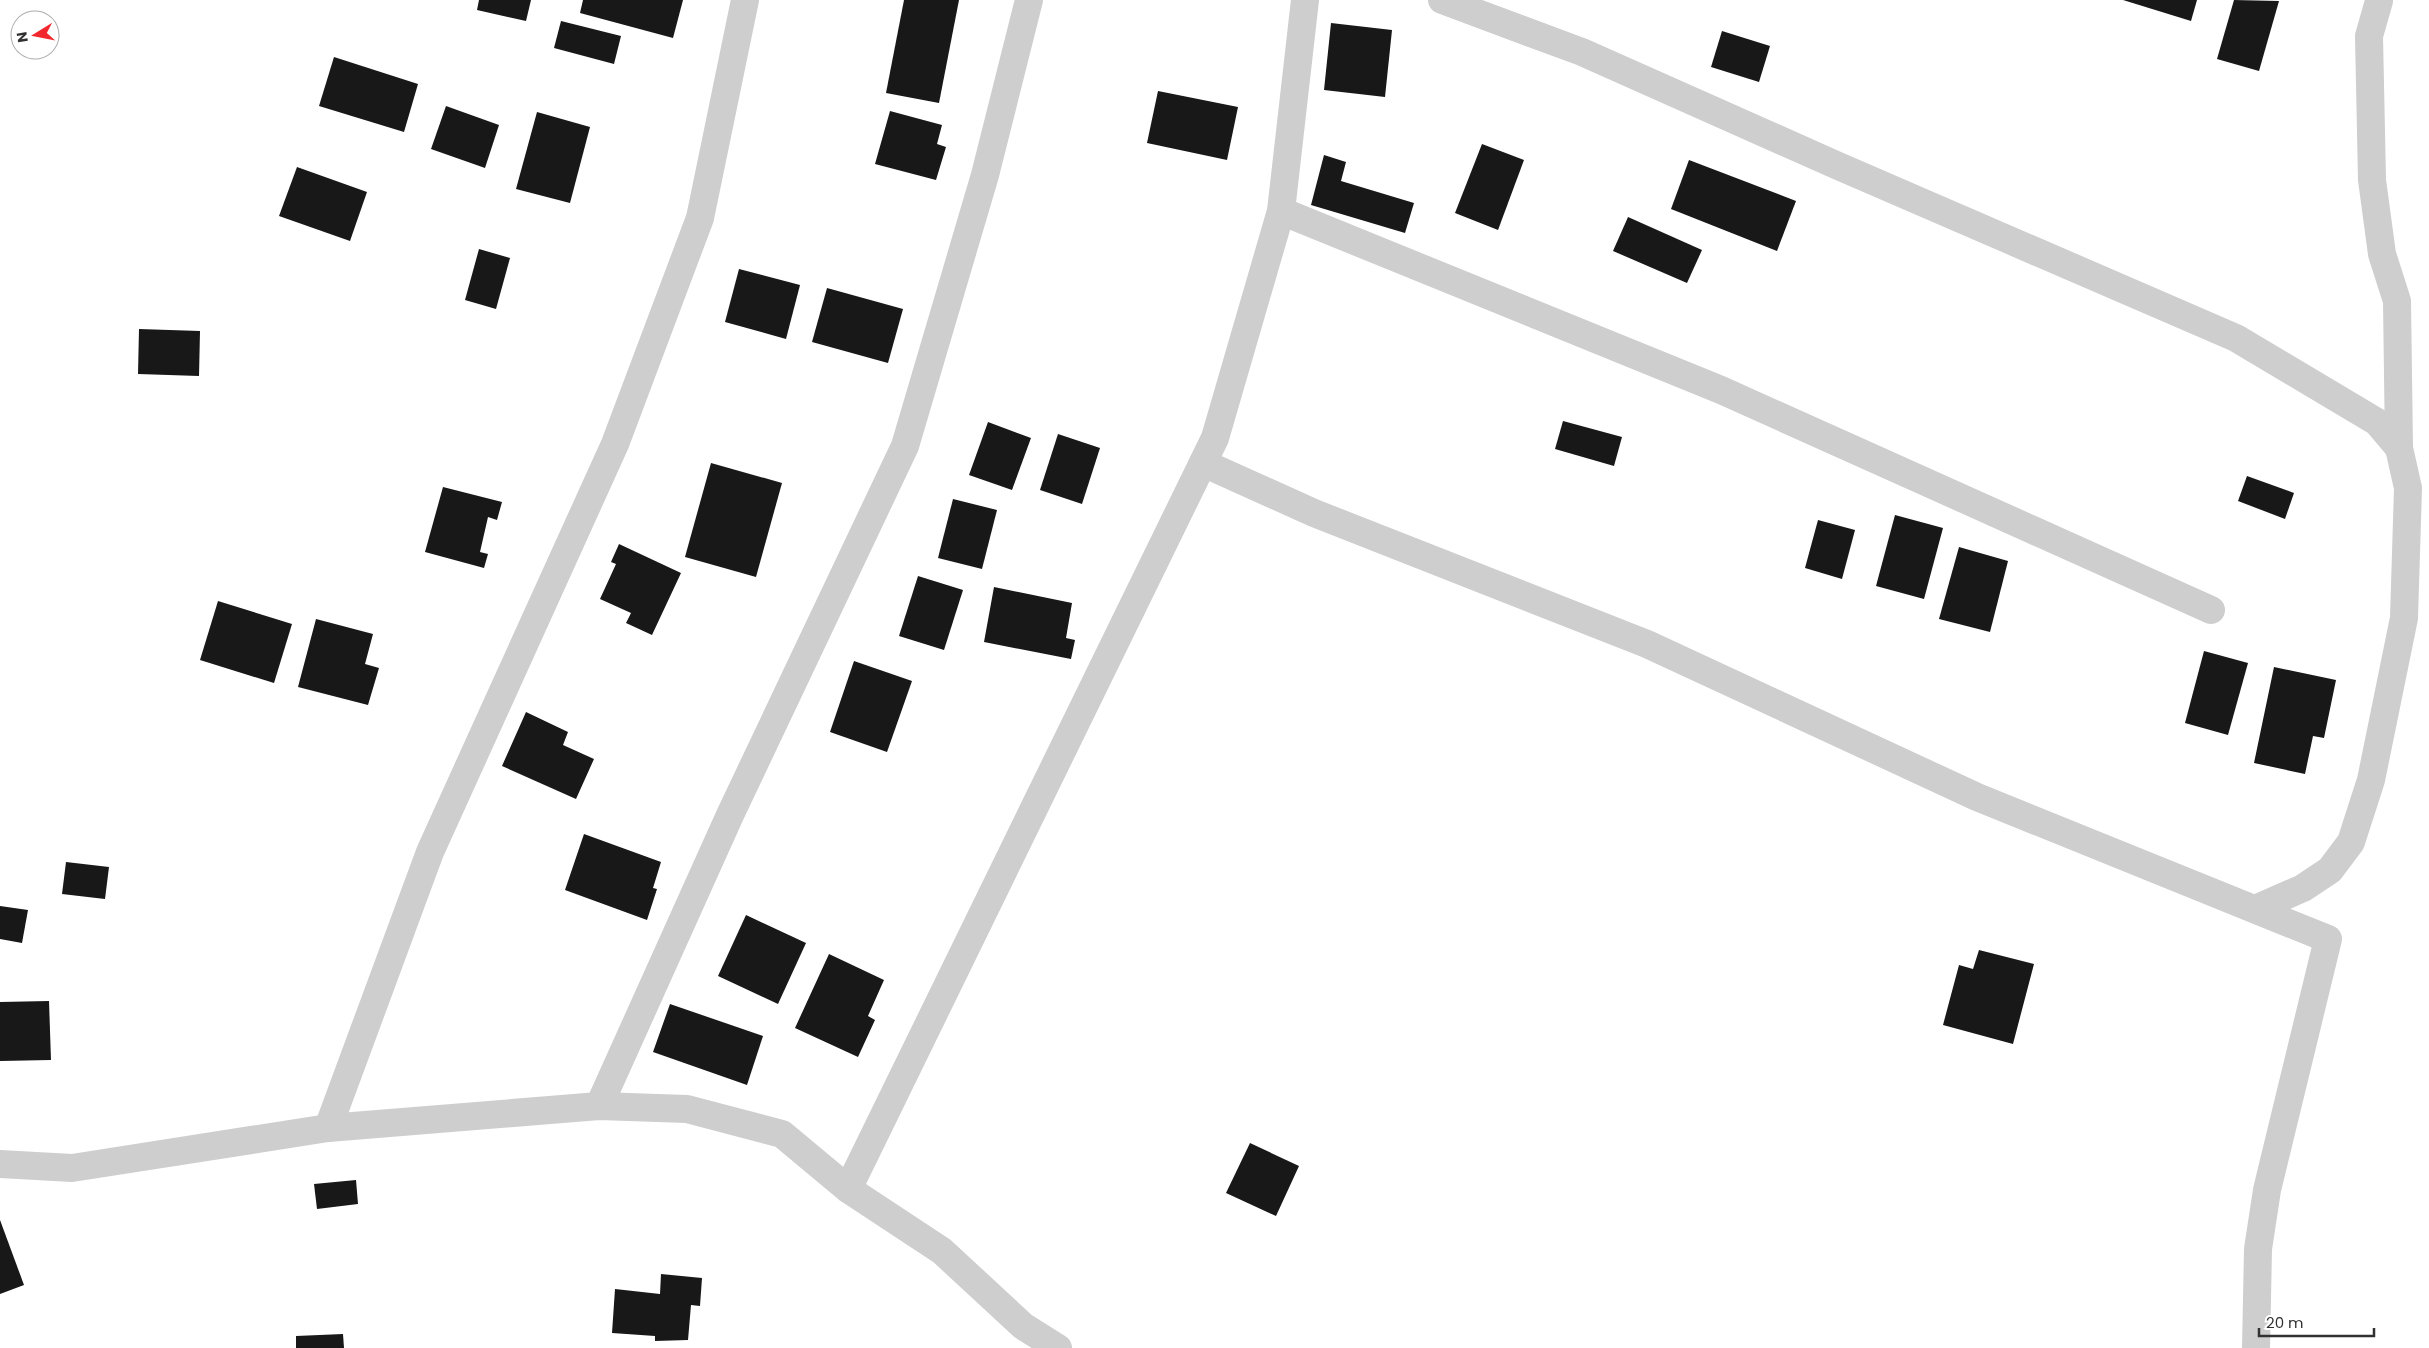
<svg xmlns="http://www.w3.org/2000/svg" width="2429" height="1348" font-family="Poppins,sans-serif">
  <rect width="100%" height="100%" fill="#fff"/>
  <g fill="#181818">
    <path d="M479,0H531L526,21L477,10Z"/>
    <path d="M583,0H683L673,38L580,13Z"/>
    <path d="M904,0H959L939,103L886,93Z"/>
    <path d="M2123,0H2197L2191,21Z"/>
    <path d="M2234,0L2279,1L2259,71L2217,59Z"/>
    <path d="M561,21L621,36L614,64L554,48Z"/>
    <path d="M1331,23L1392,30L1385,97L1324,90Z"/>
    <path d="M1722,31L1770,46L1759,82L1711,67Z"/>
    <path d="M334,57L418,84L404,132L319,106Z"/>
    <path d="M1158,91L1238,107L1227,160L1147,143Z"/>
    <path d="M446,106L499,125L485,168L431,149Z"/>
    <path d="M890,111L942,125L937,144L946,147L936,180L875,164Z"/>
    <path d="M537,112L590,127L570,203L516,189Z"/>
    <path d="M1482,144L1524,160L1498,230L1455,213Z"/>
    <path d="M1324,155L1346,162L1341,181L1414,203L1405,233L1311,205Z"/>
    <path d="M1689,160L1796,201L1777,251L1671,209Z"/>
    <path d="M297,167L367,192L350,241L279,216Z"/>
    <path d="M1628,217L1702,250L1687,283L1613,251Z"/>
    <path d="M479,249L510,258L496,309L465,300Z"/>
    <path d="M739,269L800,285L786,339L725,322Z"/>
    <path d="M827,288L903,309L888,363L812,342Z"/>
    <path d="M139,329L200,331L199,376L138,374Z"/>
    <path d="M1563,421L1622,437L1614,466L1555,449Z"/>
    <path d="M988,422L1031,438L1012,490L969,475Z"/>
    <path d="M1058,434L1100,448L1082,504L1040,490Z"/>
    <path d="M711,463L782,483L756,577L685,557Z"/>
    <path d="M2247,476L2294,493L2285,519L2238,501Z"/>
    <path d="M443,487L502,502L497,520L488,517L480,552L488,554L484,568L425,552Z"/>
    <path d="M953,499L997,510L982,569L938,558Z"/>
    <path d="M1895,515L1943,528L1924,599L1876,586Z"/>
    <path d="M1818,520L1855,530L1842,579L1805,568Z"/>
    <path d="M619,544L681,573L652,635L626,623L631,613L600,599L616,564L611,562Z"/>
    <path d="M1959,547L2008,561L1990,632L1939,619Z"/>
    <path d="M918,576L963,590L944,650L899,636Z"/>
    <path d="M994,587L1072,603L1066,638L1075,640L1071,659L984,642Z"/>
    <path d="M218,601L292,624L274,683L200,660Z"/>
    <path d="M316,619L373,634L365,664L379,668L368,705L298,687Z"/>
    <path d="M2204,651L2248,663L2228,735L2185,723Z"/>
    <path d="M854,661L912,681L887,752L830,732Z"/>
    <path d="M2274,667L2336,680L2324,738L2313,736L2305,774L2254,763Z"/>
    <path d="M526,712L568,732L563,745L594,759L576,799L502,766Z"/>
    <path d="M584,834L661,862L653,888L657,889L647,920L565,890Z"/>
    <path d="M66,862L109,867L105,899L62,894Z"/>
    <path d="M0,906L28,910L22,943L0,939Z"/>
    <path d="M746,915L806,943L778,1004L718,976Z"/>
    <path d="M1979,950L2034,964L2013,1044L1943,1025L1959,965L1973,969Z"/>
    <path d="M829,954L884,980L868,1016L875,1020L858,1057L795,1028Z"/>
    <path d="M49,1001L51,1060L0,1061V1002Z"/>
    <path d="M670,1004L763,1036L747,1085L653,1052Z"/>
    <path d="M1250,1143L1299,1166L1276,1216L1226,1193Z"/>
    <path d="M356,1180L358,1204L317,1209L314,1184Z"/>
    <path d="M0,1220L24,1285L0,1294Z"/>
    <path d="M661,1274L702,1278L700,1306L691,1305L688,1340L655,1341V1336L612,1333L615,1289L660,1294Z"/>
    <path d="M343,1334L344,1348H296V1336Z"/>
  </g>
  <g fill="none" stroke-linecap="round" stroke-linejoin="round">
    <g stroke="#cecece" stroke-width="28">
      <path d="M1442,0L1582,52L1836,165L2236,338L2377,422L2399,448L2408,488L2404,618L2371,780L2351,842L2330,870L2303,888L2255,909"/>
      <path d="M2379,1L2369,36L2372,180L2382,254L2397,301L2399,448"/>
      <path d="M1281,211L1721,390L2211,610"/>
      <path d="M1203,463L1314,513L1647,644L1977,797L2328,939L2267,1190L2258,1249L2256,1348"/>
      <path d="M599,1106L730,815L905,446L985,175L1029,0"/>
      <path d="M328,1128L430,852L615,444L700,218L745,0"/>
      <path d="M0,1164L72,1168L328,1128L599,1106L687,1109L782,1134L848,1189L942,1251L1023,1326L1058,1348"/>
      <path d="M848,1189L1215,438L1281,211L1305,0"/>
    </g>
  </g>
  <g transform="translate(35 35) rotate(260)"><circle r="24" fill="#ffffff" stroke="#adadad"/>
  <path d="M0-4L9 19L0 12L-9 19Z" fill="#f1292e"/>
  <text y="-8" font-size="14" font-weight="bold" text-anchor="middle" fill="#313131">N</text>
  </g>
  <path d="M2259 1328v8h115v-8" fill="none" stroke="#313131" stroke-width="2.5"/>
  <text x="2266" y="1328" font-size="15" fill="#313131" stroke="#ffffff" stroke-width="4" paint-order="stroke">20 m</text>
</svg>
